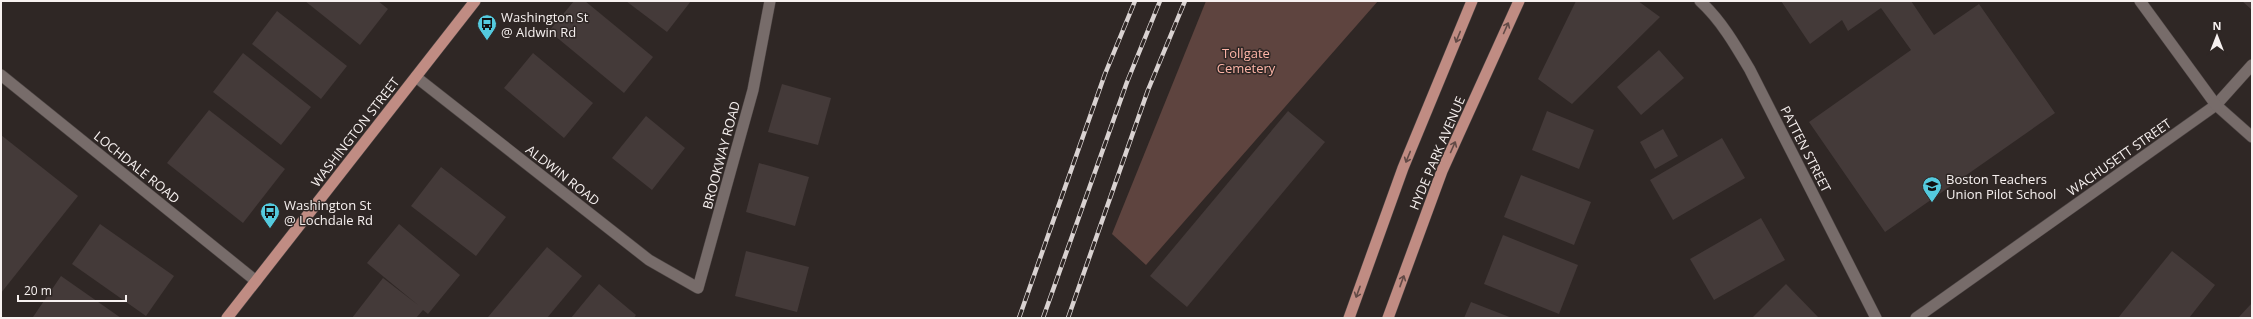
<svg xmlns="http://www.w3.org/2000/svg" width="2253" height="319" font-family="'Open Sans',sans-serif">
  <rect width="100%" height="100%" fill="#2f2725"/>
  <path fill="#5e443f" d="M1206,1H1378L1146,265L1112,234Z"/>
  <g fill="#443a39">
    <path d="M305,1H378L388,9L360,45Z"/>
    <path d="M574,1H585L653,57L624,93L549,31Z"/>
    <path d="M626,1H691L667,32Z"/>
    <path d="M1576,1H1638L1660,17L1572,104L1538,79Z"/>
    <path d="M1781,1H1911L1934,35L1979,4L2055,113L1885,232L1809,122L1911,50L1881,8L1848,31L1842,20L1810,44Z"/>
    <path d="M2242,1H2252V10Z"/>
    <path d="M277,11L347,66L321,99L252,44Z"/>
    <path d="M1659,50L1684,78L1641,115L1617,87Z"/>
    <path d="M243,53L311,107L281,145L213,92Z"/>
    <path d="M533,53L593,103L564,138L504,88Z"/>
    <path d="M782,84L831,98L818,145L768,132Z"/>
    <path d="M209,110L285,169L243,223L167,163Z"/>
    <path d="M1288,111L1325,142L1187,307L1150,276Z"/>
    <path d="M1547,111L1594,130L1579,169L1532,150Z"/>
    <path d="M646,116L685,148L652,190L612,158Z"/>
    <path d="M1663,129L1678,156L1655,169L1640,142Z"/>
    <path d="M1,135L78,196L1,293Z"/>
    <path d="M1722,138L1745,178L1673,220L1650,180Z"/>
    <path d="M759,163L809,177L795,226L746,212Z"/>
    <path d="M441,167L506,217L476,256L411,206Z"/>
    <path d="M1521,175L1591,202L1574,245L1504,217Z"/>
    <path d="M1761,218L1785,260L1714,300L1690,259Z"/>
    <path d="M100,224L174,276L146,316L72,264Z"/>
    <path d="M399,224L460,275L428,314L423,310L416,318H352L383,278L418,305L367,263Z"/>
    <path d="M1503,235L1578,265L1559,314L1484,284Z"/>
    <path d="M547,247L582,276L547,318H489L488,317Z"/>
    <path d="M746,251L809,267L797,312L735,296Z"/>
    <path d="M2172,251L2215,285L2189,318H2118Z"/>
    <path d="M61,276L121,318H35L33,317Z"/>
    <path d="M599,284L636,315L634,318H571Z"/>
    <path d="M1786,284L1819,318H1752Z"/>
    <path d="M1471,302L1512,318H1464Z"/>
    <path d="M2252,303V318H2238Z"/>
  </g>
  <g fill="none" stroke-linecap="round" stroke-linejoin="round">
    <g stroke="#4d4544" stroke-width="12">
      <g id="minor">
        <path d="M1700,1C1721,20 1736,46 1750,70L1876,318"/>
        <path d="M1,75L256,281"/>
        <path d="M416,77L649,260L698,288L753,90L770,1"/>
        <path d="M1916,318L2216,105L2252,65"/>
      </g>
    </g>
    <g stroke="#4d4544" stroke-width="12">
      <path id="secondary" d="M2140,1L2216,105L2252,137"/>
    </g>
    <g stroke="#4d4544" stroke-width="12">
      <g id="primary">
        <path d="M227,318L475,1"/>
        <path d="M1349,318L1403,168L1472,1"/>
        <path d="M1388,318L1442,171L1519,1"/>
      </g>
    </g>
    <use href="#minor" stroke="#776c6a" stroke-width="11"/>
    <use href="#secondary" stroke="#776c6a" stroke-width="11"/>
    <use href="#primary" stroke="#c08c83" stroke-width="11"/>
    <g stroke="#d9d2d1" stroke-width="4.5">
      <g id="rail">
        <path d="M1019,318L1105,74L1135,1"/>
        <path d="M1043,318L1127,82L1160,1"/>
        <path d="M1068,318L1148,90L1185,1"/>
      </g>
    </g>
    <use href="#rail" stroke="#2f2725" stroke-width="3" stroke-dasharray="9" stroke-linecap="butt"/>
  </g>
  <defs><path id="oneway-shaft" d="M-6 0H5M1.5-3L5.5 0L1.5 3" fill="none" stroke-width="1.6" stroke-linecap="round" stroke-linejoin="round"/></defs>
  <g stroke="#624a46">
    <use href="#oneway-shaft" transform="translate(1506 28) rotate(-66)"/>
    <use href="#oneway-shaft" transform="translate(1458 37) rotate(112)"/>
    <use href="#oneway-shaft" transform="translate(1453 147) rotate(-66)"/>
    <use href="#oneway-shaft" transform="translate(1408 157) rotate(112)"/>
    <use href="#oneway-shaft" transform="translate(1402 281) rotate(-70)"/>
    <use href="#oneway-shaft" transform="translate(1358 292) rotate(110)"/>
  </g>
  <defs>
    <g id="bus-pin" transform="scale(1)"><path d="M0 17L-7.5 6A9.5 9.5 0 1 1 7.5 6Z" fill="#54cade" stroke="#2f2725"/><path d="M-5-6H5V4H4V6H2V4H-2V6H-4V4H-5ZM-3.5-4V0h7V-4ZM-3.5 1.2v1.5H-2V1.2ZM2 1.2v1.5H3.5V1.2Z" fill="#111"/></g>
    <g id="school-pin" transform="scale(1)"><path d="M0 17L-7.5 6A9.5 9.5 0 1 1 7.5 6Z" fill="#54cade" stroke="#2f2725"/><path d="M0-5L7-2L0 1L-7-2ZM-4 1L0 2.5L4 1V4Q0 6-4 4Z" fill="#111"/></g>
  </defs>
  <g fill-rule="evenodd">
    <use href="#bus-pin" x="487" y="24"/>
    <use href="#school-pin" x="1932" y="186"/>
    <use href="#bus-pin" x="270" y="212"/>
  </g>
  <g text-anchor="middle" stroke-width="3" stroke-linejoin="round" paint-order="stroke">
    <g font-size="13" fill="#f7f1f0" stroke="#2f2725" text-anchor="start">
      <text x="501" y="22">Washington St<tspan x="501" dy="15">@ Aldwin Rd</tspan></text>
      <text x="1946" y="184">Boston Teachers<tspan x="1946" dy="15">Union Pilot School</tspan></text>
      <text x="284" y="210">Washington St<tspan x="284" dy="15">@ Lochdale Rd</tspan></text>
    </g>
    <g font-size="13" fill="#feb5a7" stroke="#2f2725">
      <text x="1246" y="58">Tollgate<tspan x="1246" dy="15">Cemetery</tspan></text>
    </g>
    <g font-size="13" fill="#f7f1f0" stroke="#2f2725">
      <text transform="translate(355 132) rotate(-52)" y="5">WASHINGTON STREET</text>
      <text transform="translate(1806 149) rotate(63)" y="5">PATTEN STREET</text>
      <text transform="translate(1437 153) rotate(-67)" y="5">HYDE PARK AVENUE</text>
      <text transform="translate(721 155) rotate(-75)" y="5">BROOKWAY ROAD</text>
      <text transform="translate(2119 157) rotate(-35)" y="5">WACHUSETT STREET</text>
      <text transform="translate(137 167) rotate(39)" y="5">LOCHDALE ROAD</text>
      <text transform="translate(563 175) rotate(38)" y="5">ALDWIN ROAD</text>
    </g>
  </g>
  <rect width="2253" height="319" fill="none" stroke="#f7f1f0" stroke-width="4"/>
  <g transform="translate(2217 36)" stroke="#2f2725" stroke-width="3" paint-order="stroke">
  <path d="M0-3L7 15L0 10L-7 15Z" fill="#f7f1f0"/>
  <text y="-6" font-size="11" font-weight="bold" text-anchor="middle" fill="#f7f1f0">N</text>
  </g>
  <path d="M18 295v6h108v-6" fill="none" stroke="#f7f1f0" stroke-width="2"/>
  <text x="24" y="295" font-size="12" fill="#f7f1f0" stroke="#2f2725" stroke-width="3" paint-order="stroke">20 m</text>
</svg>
